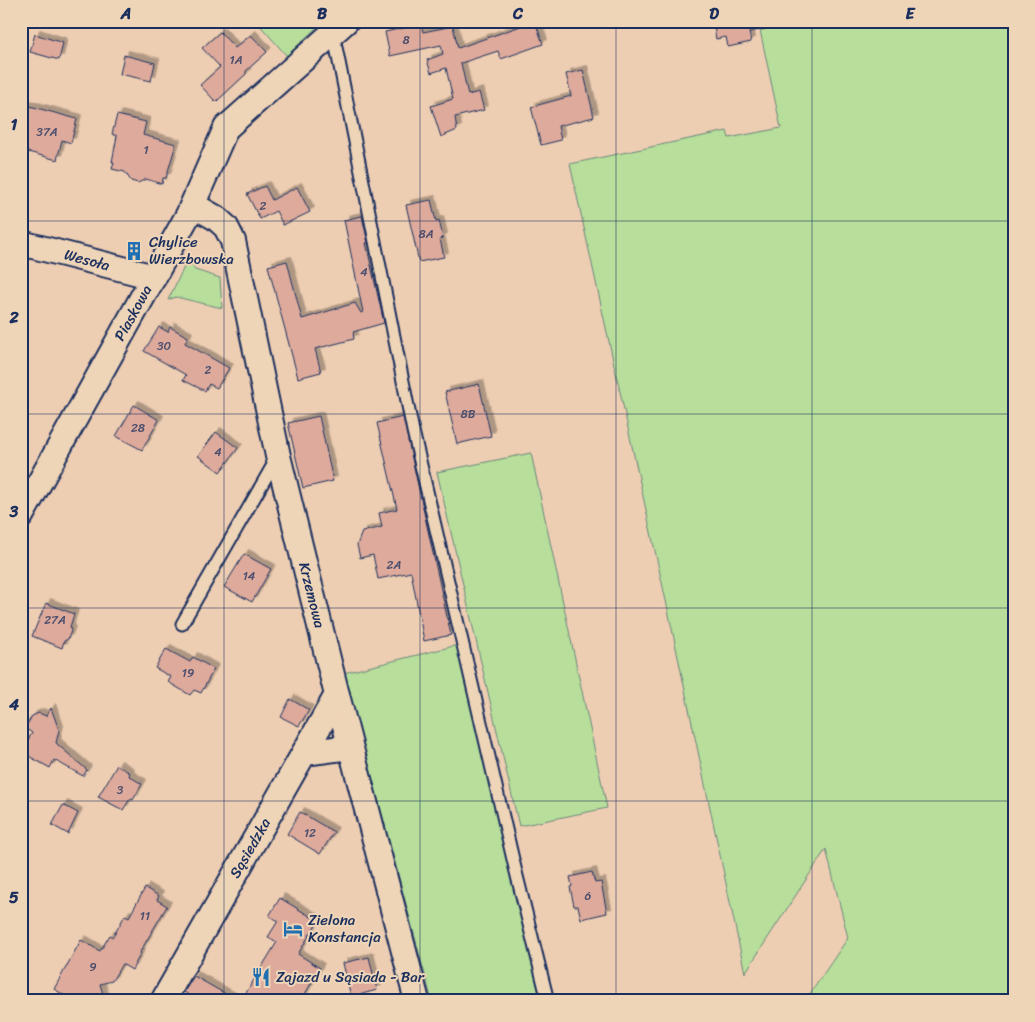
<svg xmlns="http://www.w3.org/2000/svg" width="1035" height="1022" font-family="Sriracha,sans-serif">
  <defs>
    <filter id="shadow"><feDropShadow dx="4.5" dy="-4.5" stdDeviation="0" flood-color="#0004"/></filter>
  </defs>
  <rect width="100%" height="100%" fill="#eeceb2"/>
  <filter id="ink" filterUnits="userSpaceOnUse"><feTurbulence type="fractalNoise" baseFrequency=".02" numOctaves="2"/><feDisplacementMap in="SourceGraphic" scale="10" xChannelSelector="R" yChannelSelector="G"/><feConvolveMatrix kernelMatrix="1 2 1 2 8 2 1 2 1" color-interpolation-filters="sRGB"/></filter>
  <g filter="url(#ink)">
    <g fill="#b7de9a" stroke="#69867c">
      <path d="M256,21H323L287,56Z"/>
      <path d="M758,21H1014V1001H805L848,938L826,849L745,973L668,610L570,164L727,131L729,138L781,128Z"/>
      <path d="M188,259L195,270L220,278L222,308L176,297L168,300Z"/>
      <path d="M531,453L607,808L519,826L437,472Z"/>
      <path d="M458,645L541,1001H432L344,673Z"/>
    </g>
    <g fill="#ddaa9b" stroke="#1b2f5e" filter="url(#shadow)">
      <path d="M535,21L543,44L501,59L498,51L461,63L468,95L479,92L484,110L455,117L457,130L441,137L431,106L453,99L446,68L431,73L427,60L443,54L441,45L390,56L385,32L421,24L423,32L453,26L458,48Z"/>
      <path d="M713,21H766V29L749,32L751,42L728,47L726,37L716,39Z"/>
      <path d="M220,32L235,48L251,35L267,52L246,71V74L216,102L200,85L220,67L202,48Z"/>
      <path d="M35,34L63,43L59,60L30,52Z"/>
      <path d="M124,55L155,63L151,81L120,74Z"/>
      <path d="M583,70L594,117L558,126L561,140L541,145L531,107L571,96L566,74Z"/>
      <path d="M26,105L77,119L71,143L62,140L57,160L21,150V124Z"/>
      <path d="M117,115L146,122L143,135L176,144L166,178H163L162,184L146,179L138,183L131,181L125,172L112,169L114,162H112L117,136L112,134Z"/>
      <path d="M265,186L272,200L297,187L310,212L283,225L276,211L260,219L247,194Z"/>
      <path d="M431,200L436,221L439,220L443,238L440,239L444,257L419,262L406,205Z"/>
      <path d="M362,216L368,243H366L384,323L353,332L354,339L315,349L321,372L298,378L268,266L287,261L302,319L355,303L361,313L363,312L344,220Z"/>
      <path d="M159,327L168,332L170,327L188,337L185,343L229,368L217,388L209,384L205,391L183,380L186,375L144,351Z"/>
      <path d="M479,384L491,436L457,444L445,392Z"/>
      <path d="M134,405L159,420L142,450L116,436Z"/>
      <path d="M319,416L333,481L303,488L288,423Z"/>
      <path d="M403,417L451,635L424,641L411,572L378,579L373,555L360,558L357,545L362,532L382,527L379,513L397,509L377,423Z"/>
      <path d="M216,432L238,448L220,472L198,456Z"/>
      <path d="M244,554L271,569L252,602L224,587Z"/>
      <path d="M46,603L74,614L70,627L71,631L68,639L64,641L62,648L32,636Z"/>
      <path d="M166,649L190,662L193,657L214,669L201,693L194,690L190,695L168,682L171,677L155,668Z"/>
      <path d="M290,699L309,710L299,726L281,717Z"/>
      <path d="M51,708L59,730L56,743L87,770L83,776L54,760L50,768L25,754L26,752L22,750L32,733L25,728L32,716L39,713L46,716Z"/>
      <path d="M117,765L130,773L129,776L142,784L133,800L130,799L123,810L98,797Z"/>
      <path d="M63,805L78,813L68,834L52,825Z"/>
      <path d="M300,812L334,832L320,854L287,834Z"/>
      <path d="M592,872L595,883L601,882L607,913L581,919L578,906H574L570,887L572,886L570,877Z"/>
      <path d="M145,888L159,896L157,900L167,906L140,952L141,953L132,970L122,964L112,981L100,984L105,1001H74L54,989L81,940L100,951L110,935L113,937L125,915L129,917Z"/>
      <path d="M280,898L318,921L298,954L320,968L301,1001H241L277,942L268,937L278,921L269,916Z"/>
      <path d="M369,957L377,990L351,997L343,963Z"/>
      <path d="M194,976L238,1001H199L184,992Z"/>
    </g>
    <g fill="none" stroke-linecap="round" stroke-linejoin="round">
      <g stroke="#1b2f5e" stroke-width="15">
        <g id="lane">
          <path d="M333,32L413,431L515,868L548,1001"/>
          <path d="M182,624L277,458"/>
        </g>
      </g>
      <g stroke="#1b2f5e" stroke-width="28">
        <g id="street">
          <path d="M193,205L216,218L226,227L233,241L278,456L337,695L417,1001"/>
          <path d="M21,243L154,277"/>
          <path d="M21,516L188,215L226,128L346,21"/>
          <path d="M304,753L350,747"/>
          <path d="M163,1001L337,695"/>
        </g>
      </g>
      <use href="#lane" stroke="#efd5b7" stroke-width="11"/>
      <use href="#street" stroke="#efd5b7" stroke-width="24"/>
    </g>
  </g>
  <path fill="none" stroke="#1b2f5e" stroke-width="1" stroke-opacity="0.55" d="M224,21V1001M420,21V1001M616,21V1001M812,21V1001M21,221H1014M21,414H1014M21,608H1014M21,801H1014"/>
  <defs>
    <g id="building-bare" transform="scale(1.5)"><path d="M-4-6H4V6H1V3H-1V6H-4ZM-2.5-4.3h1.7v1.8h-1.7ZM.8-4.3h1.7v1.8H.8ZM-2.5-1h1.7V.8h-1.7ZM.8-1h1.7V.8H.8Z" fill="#1f6fb2" stroke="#efd5b7" stroke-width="2.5" paint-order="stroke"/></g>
    <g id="hotel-bare" transform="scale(1.5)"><path d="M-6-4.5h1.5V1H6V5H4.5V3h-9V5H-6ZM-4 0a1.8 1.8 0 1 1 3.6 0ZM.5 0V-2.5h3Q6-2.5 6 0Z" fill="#1f6fb2" stroke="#efd5b7" stroke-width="2.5" paint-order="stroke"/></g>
    <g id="restaurant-bare" transform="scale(1.5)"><path d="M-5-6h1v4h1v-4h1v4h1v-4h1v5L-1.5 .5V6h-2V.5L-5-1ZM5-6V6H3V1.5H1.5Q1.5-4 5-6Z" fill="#1f6fb2" stroke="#efd5b7" stroke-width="2.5" paint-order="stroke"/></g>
  </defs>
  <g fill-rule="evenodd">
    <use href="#building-bare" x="134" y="251"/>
    <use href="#hotel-bare" x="293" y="929"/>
    <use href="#restaurant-bare" x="261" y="977"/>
  </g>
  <g text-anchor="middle" stroke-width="4" stroke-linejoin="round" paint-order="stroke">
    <g font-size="12" fill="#4c4e6d">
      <text x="406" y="44">8</text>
      <text x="236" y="64">1A</text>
      <text x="47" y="136">37A</text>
      <text x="146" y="154">1</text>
      <text x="263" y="210">2</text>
      <text x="426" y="238">8A</text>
      <text x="364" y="276">4</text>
      <text x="164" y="350">30</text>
      <text x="208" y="374">2</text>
      <text x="468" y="418">8B</text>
      <text x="138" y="432">28</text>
      <text x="218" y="456">4</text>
      <text x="394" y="569">2A</text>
      <text x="249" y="580">14</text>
      <text x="55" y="624">27A</text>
      <text x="188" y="677">19</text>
      <text x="120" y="794">3</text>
      <text x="310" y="837">12</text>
      <text x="588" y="900">6</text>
      <text x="145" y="920">11</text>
      <text x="93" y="971">9</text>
    </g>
    <g font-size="15" fill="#1b2f5e" stroke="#efd5b7" text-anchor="start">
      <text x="149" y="247">Chylice<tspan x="149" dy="17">Wierzbowska</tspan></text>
      <text x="308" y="925">Zielona<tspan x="308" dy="17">Konstancja</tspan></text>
      <text x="276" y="982">Zajazd u Sąsiada - Bar</text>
    </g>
    <g font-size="15" fill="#1b2f5e" stroke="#efd5b7">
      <text transform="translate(87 260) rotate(15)" y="5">Wesoła</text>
      <text transform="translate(133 313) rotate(-61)" y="5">Piaskowa</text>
      <text transform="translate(312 595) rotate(76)" y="5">Krzemowa</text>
      <text transform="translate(250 848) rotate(-60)" y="5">Sąsiedzka</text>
    </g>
  </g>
  <rect width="1035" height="1022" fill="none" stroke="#efd5b7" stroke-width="55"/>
  <rect x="28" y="28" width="980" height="966" fill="none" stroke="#1b2f5e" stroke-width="2"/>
  <g font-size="16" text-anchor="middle" font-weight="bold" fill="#1b2f5e">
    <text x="126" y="19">A</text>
    <text x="322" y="19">B</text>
    <text x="518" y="19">C</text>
    <text x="714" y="19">D</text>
    <text x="910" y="19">E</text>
    <text x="14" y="130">1</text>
    <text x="14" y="323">2</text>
    <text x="14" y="517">3</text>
    <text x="14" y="710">4</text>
    <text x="14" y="903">5</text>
  </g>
</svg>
